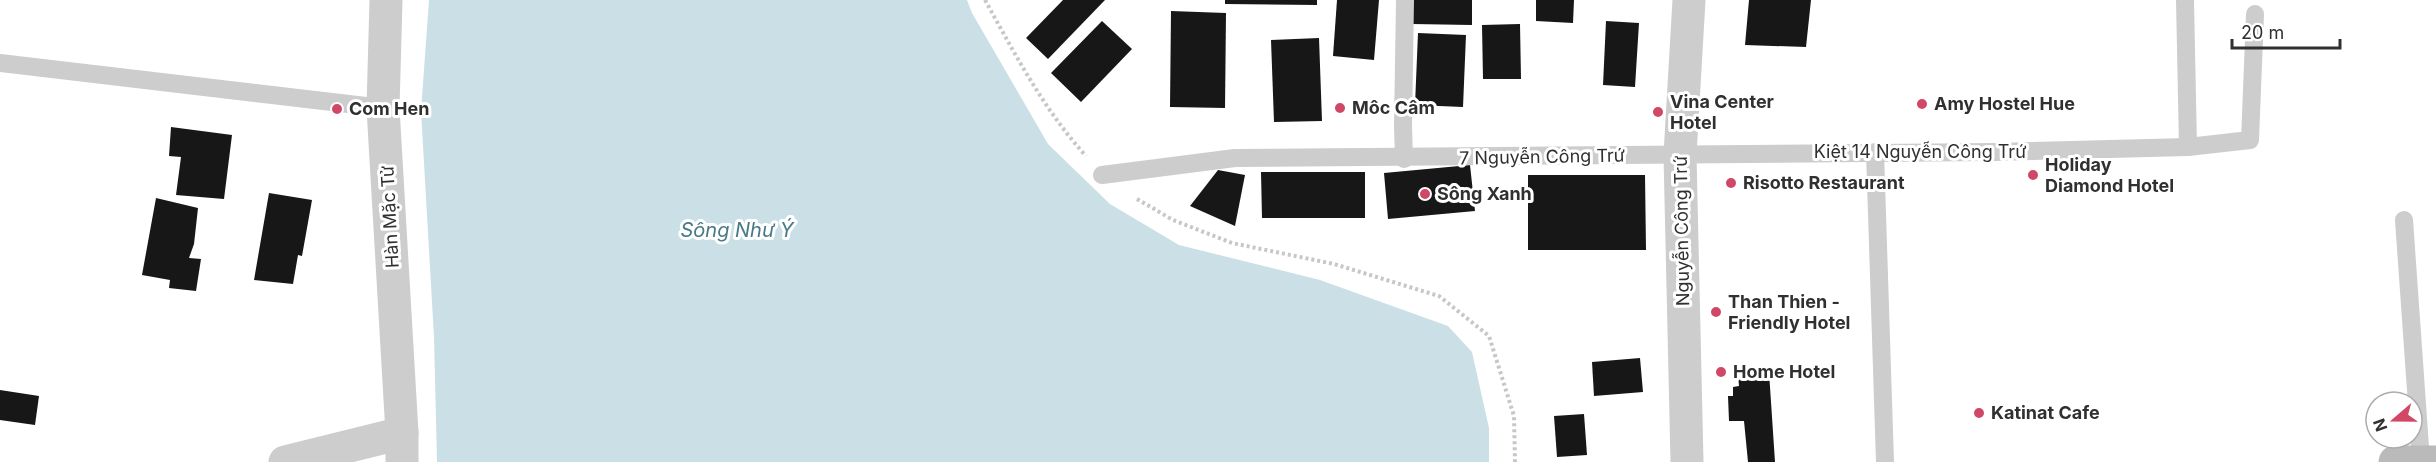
<svg xmlns="http://www.w3.org/2000/svg" width="2436" height="462" font-family="Inter,sans-serif">
  <rect width="100%" height="100%" fill="#fff"/>
  <path fill="#cbe0e6" d="M429,0H967L972,13L1048,144L1110,204L1179,245L1320,280L1448,326L1472,352L1489,428V462H437L434,337L421,111Z"/>
  <g fill="#171717">
    <path d="M1063,0H1105L1048,59L1026,38Z"/>
    <path d="M1225,0H1317V5L1225,4Z"/>
    <path d="M1337,0H1379L1374,60L1333,56Z"/>
    <path d="M1413,0H1472V25L1412,24Z"/>
    <path d="M1536,0H1574L1573,23L1536,21Z"/>
    <path d="M1749,0H1811L1806,47L1745,45Z"/>
    <path d="M1171,11L1226,13L1225,108L1170,107Z"/>
    <path d="M1102,21L1132,49L1081,102L1051,73Z"/>
    <path d="M1606,21L1639,23L1635,87L1603,85Z"/>
    <path d="M1520,24L1521,79H1483L1482,25Z"/>
    <path d="M1418,33L1466,35L1463,107L1415,105Z"/>
    <path d="M1319,38L1322,121L1274,122L1271,40Z"/>
    <path d="M171,127L232,135L224,199L176,195L181,157L169,156Z"/>
    <path d="M1470,165L1475,211L1388,219L1384,173Z"/>
    <path d="M1218,170L1245,175L1235,226L1190,206Z"/>
    <path d="M1261,172H1365V218H1262Z"/>
    <path d="M1528,175H1645L1646,250H1528Z"/>
    <path d="M269,193L312,200L302,256L298,255L293,284L254,280Z"/>
    <path d="M156,198L198,208L194,244L189,258L201,259L196,291L169,288L170,280L142,275Z"/>
    <path d="M1640,358L1643,392L1594,396L1592,362Z"/>
    <path d="M1769,372L1775,462H1748L1744,421H1729L1728,396H1733V387L1739,386L1738,375Z"/>
    <path d="M0,390L39,396L35,425L0,420Z"/>
    <path d="M1584,414L1587,455L1557,457L1554,416Z"/>
  </g>
  <g fill="none" stroke-linecap="round" stroke-linejoin="round">
    <g stroke="#c7c7c7" stroke-width="4" stroke-dasharray="3 3" stroke-linecap="butt">
      <path d="M985,0C1015,54 1044,110 1086,156"/>
      <path d="M1137,199L1173,220L1232,243L1334,264L1439,296L1489,336L1514,416L1515,462"/>
    </g>
    <g stroke="#cdcdcd" stroke-width="18">
      <path d="M2185,0L2188,147"/>
      <path d="M0,63L383,108"/>
      <path d="M1875,152L1885,462"/>
      <path d="M1404,159L1403,126L1405,0"/>
      <path d="M1102,175L1235,158L1995,152L2188,147L2250,140L2255,14"/>
      <path d="M2404,220L2421,461"/>
    </g>
    <g stroke="#cdcdcd" stroke-width="33">
      <path d="M386,0L383,108L402,433V462"/>
      <path d="M285,462L402,433"/>
      <path d="M1687,462L1680,155L1689,0"/>
    </g>
    <path stroke="#bababa" stroke-width="33" d="M2395,462H2434"/>
  </g>
  <g fill="#d04866" stroke="#fff" stroke-width="2">
    <circle cx="1922" cy="104" r="6"/>
    <circle cx="1340" cy="108" r="6"/>
    <circle cx="337" cy="109" r="6"/>
    <circle cx="1658" cy="112" r="6"/>
    <circle cx="2033" cy="175" r="6"/>
    <circle cx="1731" cy="183" r="6"/>
    <circle cx="1425" cy="194" r="6"/>
    <circle cx="1716" cy="312" r="6"/>
    <circle cx="1721" cy="372" r="6"/>
    <circle cx="1979" cy="413" r="6"/>
  </g>
  <g text-anchor="middle" stroke-width="6" stroke-linejoin="round" paint-order="stroke">
    <g font-size="18" font-weight="bold" fill="#303030" stroke="#fff" text-anchor="start">
      <text x="1670" y="108">Vina Center<tspan x="1670" dy="21">Hotel</tspan></text>
      <text x="1934" y="110">Amy Hostel Hue</text>
      <text x="1352" y="114">Môc Câm</text>
      <text x="349" y="115">Com Hen</text>
      <text x="2045" y="171">Holiday<tspan x="2045" dy="21">Diamond Hotel</tspan></text>
      <text x="1743" y="189">Risotto Restaurant</text>
      <text x="1437" y="200">Sông Xanh</text>
      <text x="1728" y="308">Than Thien -<tspan x="1728" dy="21">Friendly Hotel</tspan></text>
      <text x="1733" y="378">Home Hotel</text>
      <text x="1991" y="419">Katinat Cafe</text>
    </g>
    <g font-size="18" fill="#303030" stroke="#fff">
      <text x="1920" y="158">Kiệt 14 Nguyễn Công Trứ</text>
      <text transform="translate(1542 157) rotate(-1)" y="6">7 Nguyễn Công Trứ</text>
      <text transform="translate(390 217) rotate(-93)" y="6">Hàn Mặc Tử</text>
      <text transform="translate(1682 231) rotate(-91)" y="6">Nguyễn Công Trứ</text>
    </g>
    <g font-size="20" font-style="italic" fill="#477988" stroke="#fff">
      <text x="737" y="237">Sông Như Ý</text>
    </g>
  </g>
  <g transform="translate(2394 420) rotate(250)"><circle r="28" fill="#ffffff" stroke="#acacac" stroke-width="1.5"/>
  <path d="M0-4.5L10 22L0 15L-10 22Z" fill="#d04866"/>
  <text y="-9" font-size="16" font-weight="bold" text-anchor="middle" fill="#303030">N</text>
  </g>
  <path d="M2232 39v9h108v-9" fill="none" stroke="#303030" stroke-width="3"/>
  <text x="2241" y="39" font-size="18" fill="#303030" stroke="#ffffff" stroke-width="4.5" paint-order="stroke">20 m</text>
</svg>
